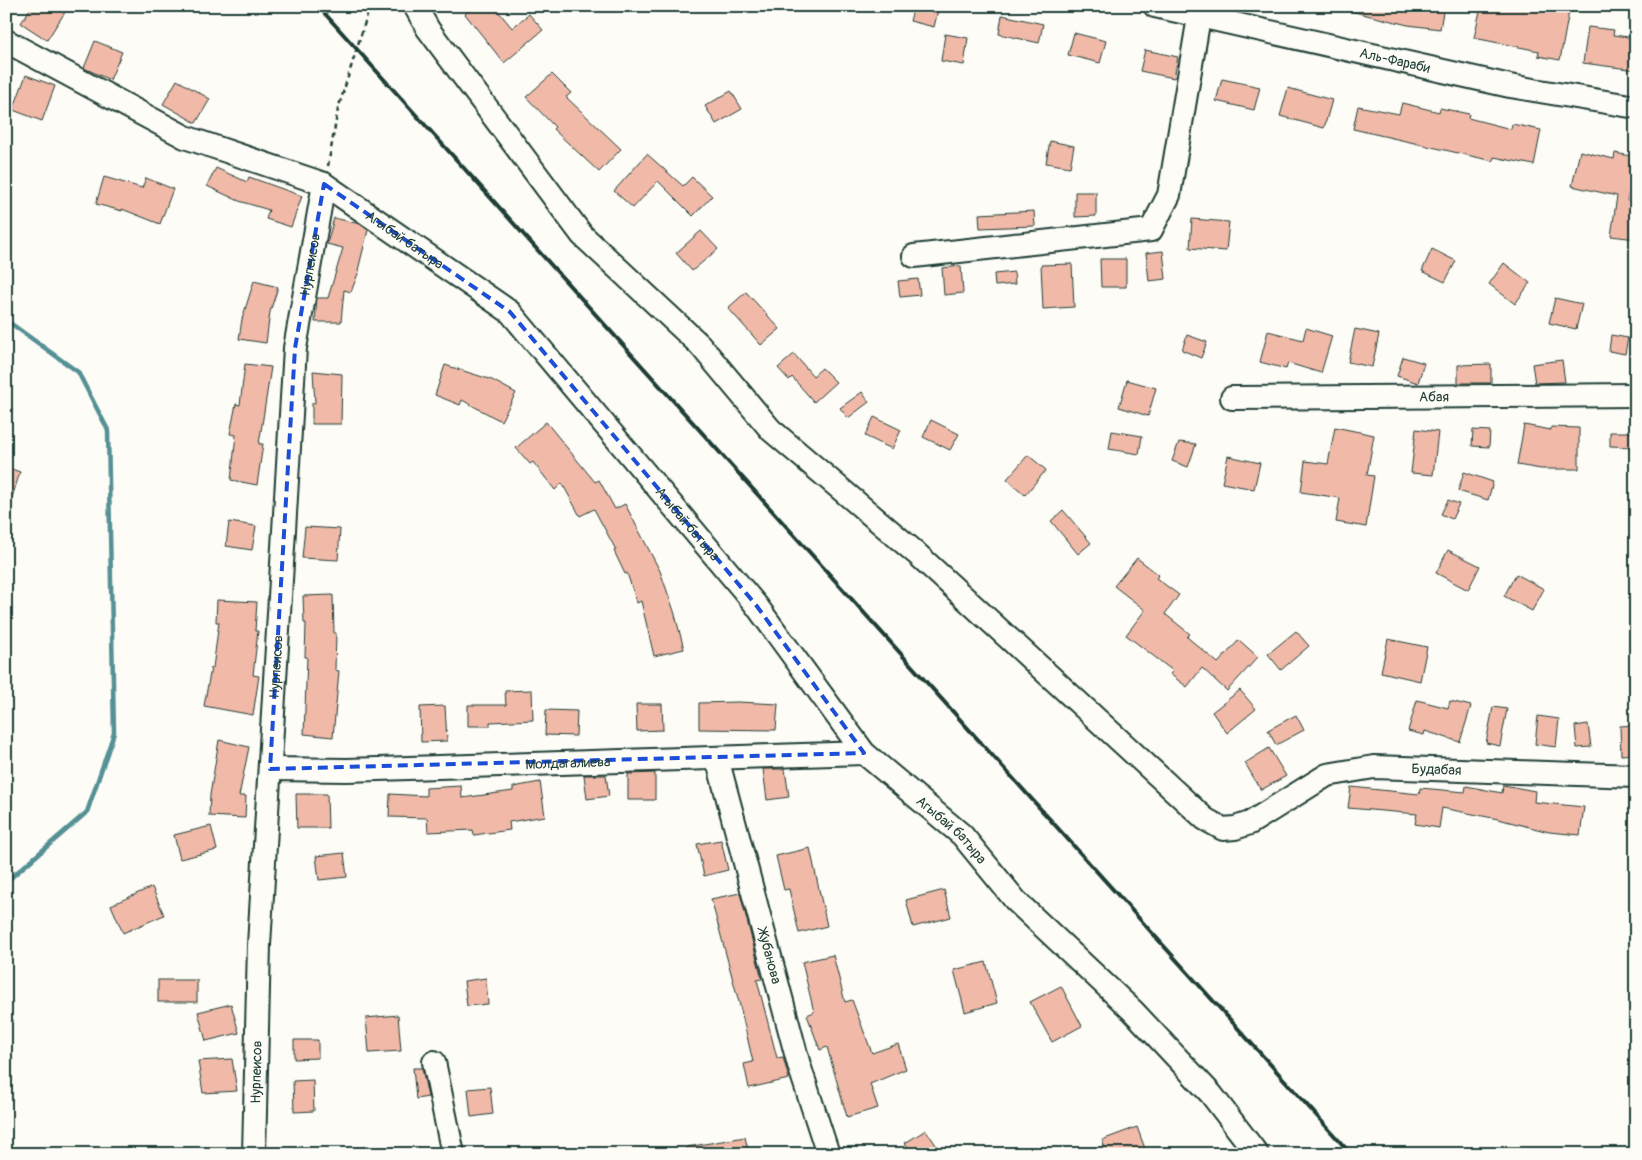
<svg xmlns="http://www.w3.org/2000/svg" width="1642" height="1160" font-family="Pangolin,sans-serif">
  <rect width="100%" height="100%" fill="#fdfcf7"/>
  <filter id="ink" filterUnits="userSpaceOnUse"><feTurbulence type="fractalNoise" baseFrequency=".02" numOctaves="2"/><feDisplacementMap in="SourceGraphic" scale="10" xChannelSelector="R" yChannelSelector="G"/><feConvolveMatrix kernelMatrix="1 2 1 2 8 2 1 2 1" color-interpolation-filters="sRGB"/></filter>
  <g filter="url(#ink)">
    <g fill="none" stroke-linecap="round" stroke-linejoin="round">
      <path stroke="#549095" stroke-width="4.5" d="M6,320L78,372L108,430L114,733L87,812L6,882"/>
    </g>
    <g fill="#f1b9a8" stroke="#1f3d34">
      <path d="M32,6H69L47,40L21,23Z"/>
      <path d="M474,6H494L512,28L529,14L543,30L504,63L465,14Z"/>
      <path d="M914,6H939L934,27L910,21Z"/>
      <path d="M1350,6H1444L1440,29L1408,25L1350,11Z"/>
      <path d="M1481,6H1570L1560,60L1538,56L1539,51L1474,38Z"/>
      <path d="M1002,15L1043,24L1039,43L999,34Z"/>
      <path d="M1588,27L1614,30L1613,35L1636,38V70L1583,63Z"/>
      <path d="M1074,33L1106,41L1100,63L1068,55Z"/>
      <path d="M945,34L968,38L964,65L941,61Z"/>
      <path d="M95,41L122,52L110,80L84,68Z"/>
      <path d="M1145,50L1178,57L1174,78L1140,71Z"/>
      <path d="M552,74L571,93L566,97L621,149L599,172L553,129L555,127L526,97Z"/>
      <path d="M26,75L55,86L42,121L13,110Z"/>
      <path d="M1222,79L1260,87L1254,110L1216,101Z"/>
      <path d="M177,80L210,99L196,123L163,104Z"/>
      <path d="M1288,88L1332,100L1324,128L1280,116Z"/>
      <path d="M731,91L742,109L716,124L705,106Z"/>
      <path d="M1402,103L1439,112L1440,108L1469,114L1468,118L1511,129L1512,124L1541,130L1534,165L1494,157L1493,161L1353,129L1358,106L1399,114Z"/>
      <path d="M1050,141L1074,146L1070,167L1046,163Z"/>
      <path d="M1580,151L1614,159L1615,153L1636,157L1627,201L1636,202V239L1611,236L1617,196L1572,186Z"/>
      <path d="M647,154L683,186L692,177L712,196L693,216L658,181L633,208L614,191Z"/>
      <path d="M216,168L247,182L249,177L302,196L291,227L266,219L269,210L239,201L207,186Z"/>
      <path d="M104,177L142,188L146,178L173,189L160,224L122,209V211L96,204Z"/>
      <path d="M1075,192H1096V216L1075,217Z"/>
      <path d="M1034,211L1035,226L980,228L979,214Z"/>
      <path d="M334,218L360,224L368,230L358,270L359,271L351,292L344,290L341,322H315L317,298H328L343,248L327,244Z"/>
      <path d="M1192,219L1229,222L1226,251L1190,248Z"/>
      <path d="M701,231L718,249L692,271L676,253Z"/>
      <path d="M1432,249L1456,261L1445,282L1422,271Z"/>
      <path d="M1163,251L1166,279L1149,281L1146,253Z"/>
      <path d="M1100,259H1126V287H1101Z"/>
      <path d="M1504,263L1530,283L1515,304L1489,284Z"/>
      <path d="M1072,264L1074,307L1043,309L1041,265Z"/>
      <path d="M961,266L963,293L944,295L942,268Z"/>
      <path d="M1014,272L1015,284L995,286L994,274Z"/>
      <path d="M918,279L920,295L900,297L898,281Z"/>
      <path d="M254,281L278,287L270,312L266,343L239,339L242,319Z"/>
      <path d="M746,292L780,329L761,345L728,308Z"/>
      <path d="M1555,298L1582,304L1576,329L1549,323Z"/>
      <path d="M1306,328L1332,336L1321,373L1288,363L1286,369L1260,362L1268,331L1303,340Z"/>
      <path d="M1355,329L1379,334L1372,367L1348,362Z"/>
      <path d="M1187,335L1207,342L1201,358L1182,350Z"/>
      <path d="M1611,335L1628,338L1625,354L1609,351Z"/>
      <path d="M794,354L813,376L822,368L836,382L814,402L792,377L789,380L778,368Z"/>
      <path d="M1403,357L1424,363L1418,383L1397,376Z"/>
      <path d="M1562,360L1565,382L1535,383L1532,364Z"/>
      <path d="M245,364L271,367L259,444H263L257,485L231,480L236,435L230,434L236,404L240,405Z"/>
      <path d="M1491,364V383H1458V365Z"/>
      <path d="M445,365L492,380L516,393L501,421L462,400L460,405L435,395Z"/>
      <path d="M313,371L342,374L341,424H312V403H315Z"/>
      <path d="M1127,380L1156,388L1148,416L1119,407Z"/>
      <path d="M862,392L869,402L848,418L840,408Z"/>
      <path d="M874,417L901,430L892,449L865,436Z"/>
      <path d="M931,420L959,434L950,450L923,437Z"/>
      <path d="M546,422L595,482L599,480L615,509L625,504L660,571L674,611L684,649L654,656L641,601L637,603L627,573L625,574L614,551L616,550L594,509L580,516L562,483L555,490L533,462L530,464L516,448Z"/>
      <path d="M1524,425L1551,430V427L1579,428V469H1541L1517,465Z"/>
      <path d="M1335,427L1374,435L1367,475L1374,476L1366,527L1336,522L1340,498L1301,492L1305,461L1328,464Z"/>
      <path d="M1416,429L1438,432L1433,475L1411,473Z"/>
      <path d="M1473,430L1490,431L1489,447L1472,446Z"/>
      <path d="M1112,431L1142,436L1139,454L1109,449Z"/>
      <path d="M1610,432H1632V447L1610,446Z"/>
      <path d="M1179,442L1196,444L1188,467L1172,461Z"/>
      <path d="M1028,455L1046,470L1025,495L1007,479Z"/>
      <path d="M1228,456L1260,463L1254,489L1222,483Z"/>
      <path d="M6,467L20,472L9,507H6Z"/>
      <path d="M1464,472L1493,482L1488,500L1458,491Z"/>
      <path d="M1448,500L1459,504L1452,519L1441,514Z"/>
      <path d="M1063,510L1091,543L1078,554L1051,521Z"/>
      <path d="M229,522L256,526L252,550L226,546Z"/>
      <path d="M305,527L340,529L338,560L302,558Z"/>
      <path d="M1448,550L1480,566L1468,590L1436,573Z"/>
      <path d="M1137,558L1159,575L1156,578L1179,595L1165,614L1190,634L1187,637L1218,663L1239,640L1258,657L1227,691L1202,668L1187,687L1170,674L1173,671L1126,635L1145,610L1114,586Z"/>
      <path d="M1516,574L1544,589L1532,611L1504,596Z"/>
      <path d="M333,595L334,633H336L335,670L339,671L333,737L304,734L307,657H305L306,623H304L303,596Z"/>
      <path d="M217,600L257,602L255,631H258L253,675L259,676L253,715L204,706L211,668H213L219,622H216Z"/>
      <path d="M1296,631L1309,646L1281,670L1268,654Z"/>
      <path d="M1388,639L1427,647L1420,681L1381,672Z"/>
      <path d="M532,690L533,720L490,722V726H468V705H506L505,691Z"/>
      <path d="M1240,690L1256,709L1227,733L1212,712Z"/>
      <path d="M1417,700L1448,708L1450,701L1471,706L1460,742L1425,731L1424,735L1408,731Z"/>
      <path d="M738,702L778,704L776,730L699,729V703Z"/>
      <path d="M636,704H662L663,730L637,731Z"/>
      <path d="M445,706L447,741L421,742L420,707Z"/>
      <path d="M1493,707L1507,709L1500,746L1486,743Z"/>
      <path d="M546,710L577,711L576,736L545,735Z"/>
      <path d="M1296,715L1304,730L1276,745L1268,730Z"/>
      <path d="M1538,716L1559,719L1556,747L1535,744Z"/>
      <path d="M1588,724L1591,747L1577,748L1575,726Z"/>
      <path d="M1636,725V754L1621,755L1620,726Z"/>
      <path d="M219,740L249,747L239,796H246L245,818L209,816L210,795Z"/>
      <path d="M1269,748L1286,776L1261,790L1245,763Z"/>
      <path d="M763,769H785L789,797L767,800Z"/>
      <path d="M655,773V800H628V774Z"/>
      <path d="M584,775H606L609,796L587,799Z"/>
      <path d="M540,782L545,816L509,822L510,830L474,835L473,830L428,832L427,818L389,817L390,794L426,796V788L461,786L462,798L513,791V787Z"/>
      <path d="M1503,785L1535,791L1534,802L1584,807L1580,835L1549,832L1498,819L1442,808L1439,828L1415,824L1417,814L1348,808L1351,787L1419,794L1420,788L1465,792L1466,786L1502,793Z"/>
      <path d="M296,794H327L328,828H297Z"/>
      <path d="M211,826L217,850L180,859L174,835Z"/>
      <path d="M721,840L728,870L704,876L697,844Z"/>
      <path d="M810,848L827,926L799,933L789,889L784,890L776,856Z"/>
      <path d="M344,853L347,877L319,880L316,856Z"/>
      <path d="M152,887L164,915L123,933L111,905Z"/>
      <path d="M944,890L951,917L913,927L906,900Z"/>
      <path d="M740,893L762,979L757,980L777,1058L783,1057L789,1079L749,1088L744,1064L753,1062L740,1006L711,899Z"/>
      <path d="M833,955L845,1002L852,1000L872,1053L898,1044L906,1069L870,1084L878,1108L847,1117L827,1047L820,1050L807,1015L814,1012L802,962Z"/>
      <path d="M986,962L997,1003L965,1012L954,970Z"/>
      <path d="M486,978L488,1004L467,1006L464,981Z"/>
      <rect x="158" y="980" width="39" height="22"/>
      <path d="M1061,986L1082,1026L1052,1042L1030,1002Z"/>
      <path d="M231,1004L239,1033L206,1041L198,1012Z"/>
      <path d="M398,1015L401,1051L369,1053L366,1018Z"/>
      <path d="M294,1040H318V1058L294,1059Z"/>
      <path d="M232,1059L237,1091L203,1093L198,1061Z"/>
      <path d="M413,1068H422L428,1097L416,1099Z"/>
      <path d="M313,1080L314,1111L294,1112L293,1081Z"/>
      <path d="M490,1087L493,1114L471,1117L468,1089Z"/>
      <path d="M1137,1127L1147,1154H1107L1102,1140Z"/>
      <path d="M926,1130L942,1154H912L905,1143Z"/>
      <path d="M745,1137L749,1154H687V1147Z"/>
    </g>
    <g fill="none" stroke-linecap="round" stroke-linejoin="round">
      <g stroke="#1f3d34" stroke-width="26">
        <g id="minor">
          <path id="s1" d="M415,6L428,29L582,235L700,345L771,430L916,553L1205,819L1223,829L1235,828L1250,823L1327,775L1374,767L1636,776"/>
          <path id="s2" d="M1155,6L1510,86L1636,107"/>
          <path id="s3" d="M6,41L185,137L324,184L510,312L756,605L864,753L962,835L1016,901L1133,1011L1211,1094L1257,1154"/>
          <path d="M914,256L1151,230L1169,195L1199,17"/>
          <path id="s4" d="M1232,398L1636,395"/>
          <path id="s5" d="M717,758L799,1065L828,1154"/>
          <path id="s6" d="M270,769L347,770L864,753"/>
          <path d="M434,1062L453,1154"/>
          <path id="s7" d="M254,1154L259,945L295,348L324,184"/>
        </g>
      </g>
      <path stroke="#1f3d34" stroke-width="2.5" stroke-dasharray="5 4" stroke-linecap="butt" d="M328,166L338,109L370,6"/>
      <use href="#minor" stroke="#fdfcf7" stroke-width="22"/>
      <path stroke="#1f3d34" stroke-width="4" d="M318,6L1351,1154"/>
    </g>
  </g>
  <path fill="none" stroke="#1d4ed8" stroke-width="4" stroke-dasharray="10 6" stroke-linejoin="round" d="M324,184L510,312L756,605L864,753L270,769L295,348Z"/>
  <g text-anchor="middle" stroke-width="5" stroke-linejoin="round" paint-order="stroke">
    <g font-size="14" fill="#1f3d34" stroke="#fdfcf7">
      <text dy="5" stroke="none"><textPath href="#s2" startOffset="246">Аль-Фараби</textPath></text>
      <text dy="5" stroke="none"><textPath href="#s3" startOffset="448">Агыбай батыра</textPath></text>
      <text dy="5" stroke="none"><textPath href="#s7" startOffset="892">Нурпеисов</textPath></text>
      <text dy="5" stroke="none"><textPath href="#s4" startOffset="202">Абая</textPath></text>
      <text dy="5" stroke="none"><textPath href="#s3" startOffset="852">Агыбай батыра</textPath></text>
      <text dy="5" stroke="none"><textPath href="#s7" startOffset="488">Нурпеисов</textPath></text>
      <text dy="5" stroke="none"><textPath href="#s6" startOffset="298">Молдагалиева</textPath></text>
      <text dy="5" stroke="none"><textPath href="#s1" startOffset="1388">Будабая</textPath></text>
      <text dy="5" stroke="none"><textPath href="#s3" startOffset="1258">Агыбай батыра</textPath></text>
      <text dy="5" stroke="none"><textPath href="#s5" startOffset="205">Жубанова</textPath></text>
      <text dy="5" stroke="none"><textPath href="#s7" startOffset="82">Нурпеисов</textPath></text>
    </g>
  </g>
  <rect width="1642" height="1160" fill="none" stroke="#fdfcf7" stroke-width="25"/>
  <rect x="12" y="12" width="1617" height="1135" fill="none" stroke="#1f3d34" stroke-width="2" filter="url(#ink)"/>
</svg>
